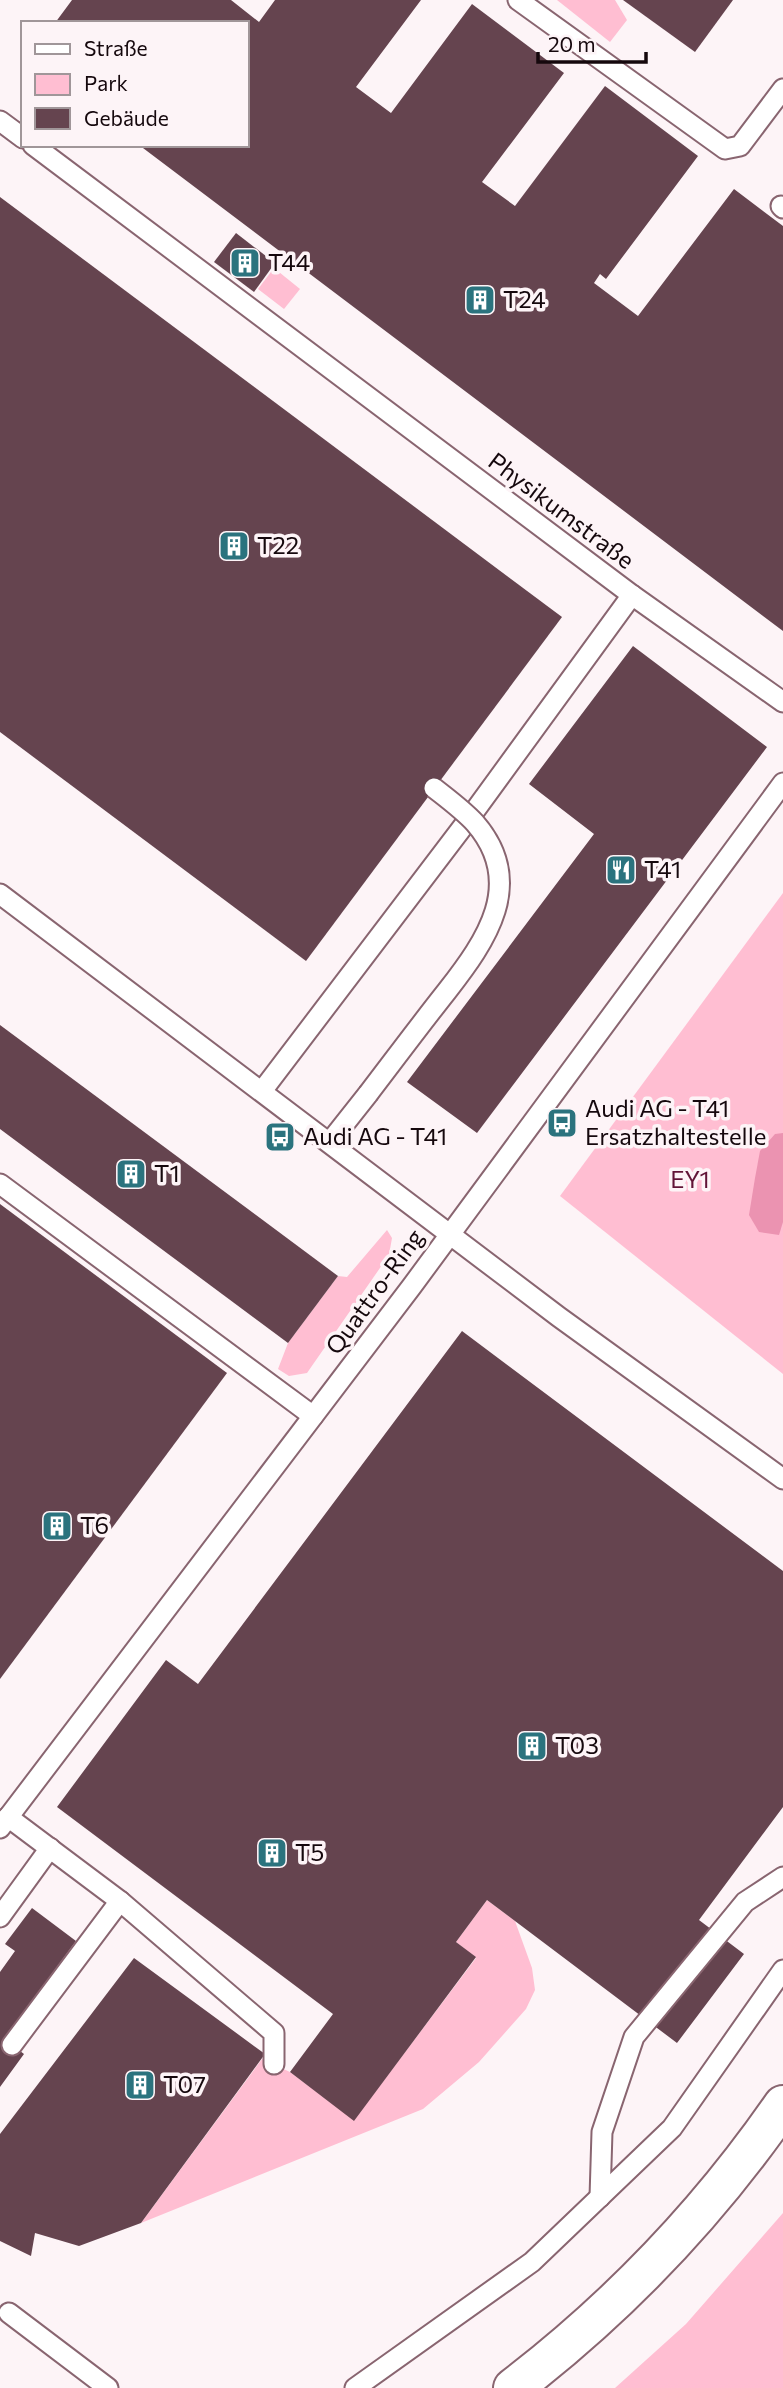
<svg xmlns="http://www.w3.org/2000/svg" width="783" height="2388" font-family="Commissioner,sans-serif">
  <rect width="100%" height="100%" fill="#fdf4f7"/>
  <g fill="#ffbed2">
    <path d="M557,0H615L627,20L610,42Z"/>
    <path d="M274,268L300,289L284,309L258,289Z"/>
    <path d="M783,893V1374L560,1196Z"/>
    <path d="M387,1230L392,1238L389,1255L307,1373L289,1376L278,1369L288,1343L338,1276L347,1277Z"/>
    <path d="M487,1900L515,1921L532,1968L535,1990L526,2009L479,2062L423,2109L141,2223L262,2059L290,2072L354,2120L476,1958L456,1942Z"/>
    <path d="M783,2213V2388H615L686,2324Z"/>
  </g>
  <path fill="#eb93b1" d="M783,1133V1222L779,1235L759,1232L749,1215L755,1178L760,1151L775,1134Z"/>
  <g fill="#65444f">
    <path d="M72,0H231L259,22L275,0H421L356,87L391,113L472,4L564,73L482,182L515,206L605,86L698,156L606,279L600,274L594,283L638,316L734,189L783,226V631L139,145H247V23H55Z"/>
    <path d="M623,0H733L695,52Z"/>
    <path d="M0,197L562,617L306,961L0,732Z"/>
    <path d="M236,233L275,263L254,292L214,262Z"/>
    <path d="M633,646L767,747L477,1133L407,1082L594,834L529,784Z"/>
    <path d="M0,1025L338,1276L288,1343L0,1129Z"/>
    <path d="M0,1204L227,1373L0,1679Z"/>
    <path d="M462,1331L783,1571V1807L699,1920L744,1954L677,2043L487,1900L456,1942L476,1957L354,2121L290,2072L333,2014L57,1807L166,1660L198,1684Z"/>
    <path d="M32,1908L76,1941L4,2039L24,2054L0,2087V1972L15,1951L5,1944Z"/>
    <path d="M134,1958L265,2054L141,2223L79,2246L35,2233L31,2256L0,2241V2134Z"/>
  </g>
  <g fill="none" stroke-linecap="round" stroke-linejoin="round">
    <g stroke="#896570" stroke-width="23">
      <g id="service">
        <path d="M518,0L725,149L740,146L783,89"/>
        <path d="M0,121L23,138"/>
        <path d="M33,145L632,595L783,702"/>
        <path d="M781,206L783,208"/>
        <path d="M0,894L559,1317L783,1479"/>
        <path d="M262,1091L468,820L632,595"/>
        <path d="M330,1142L368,1094"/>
        <path d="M0,1184L313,1416"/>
        <path d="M8,1817L120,1901L274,2033V2064"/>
        <path d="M0,1828L412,1286L783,783"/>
        <path d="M0,1917L50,1848"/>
        <path d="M12,2045L120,1901"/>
        <path d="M600,2197L602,2132L634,2037L745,1902L783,1877"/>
        <path d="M9,2313L108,2388"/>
        <path d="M355,2388L532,2262L672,2128L783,1970"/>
      </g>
    </g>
    <g stroke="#896570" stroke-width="42">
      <path id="secondary" d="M513,2388C616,2309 709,2212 783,2105"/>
    </g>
    <use href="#service" stroke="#fff" stroke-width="19"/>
    <use href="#secondary" stroke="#fff" stroke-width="38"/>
    <g stroke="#896570" stroke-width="23" stroke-linecap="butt">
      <path id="service-bridge" d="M368,1094C394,1060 420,1025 447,991C486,941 527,883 475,823C463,810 448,799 434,788"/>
    </g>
    <use href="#service-bridge" stroke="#fff" stroke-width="19"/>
  </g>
  <defs>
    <g id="building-square" transform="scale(1.575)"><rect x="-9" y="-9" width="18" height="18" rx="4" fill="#2b737e" stroke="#fdf4f7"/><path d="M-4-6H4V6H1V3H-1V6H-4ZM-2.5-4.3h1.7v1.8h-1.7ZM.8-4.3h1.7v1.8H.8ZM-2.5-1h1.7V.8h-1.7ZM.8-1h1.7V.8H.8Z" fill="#fff"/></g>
    <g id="restaurant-square" transform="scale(1.575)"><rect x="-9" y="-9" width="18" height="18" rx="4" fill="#2b737e" stroke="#fdf4f7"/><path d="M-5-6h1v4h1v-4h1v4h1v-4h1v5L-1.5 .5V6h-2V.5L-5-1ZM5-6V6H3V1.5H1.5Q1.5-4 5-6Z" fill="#fff"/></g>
    <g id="bus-square" transform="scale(1.575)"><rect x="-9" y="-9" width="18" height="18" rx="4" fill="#2b737e" stroke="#fdf4f7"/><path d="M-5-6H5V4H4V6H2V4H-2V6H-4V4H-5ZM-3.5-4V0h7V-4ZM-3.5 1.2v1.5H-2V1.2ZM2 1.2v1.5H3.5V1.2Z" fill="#fff"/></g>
  </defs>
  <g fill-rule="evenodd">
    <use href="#building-square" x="245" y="263"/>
    <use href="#building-square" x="480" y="300"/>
    <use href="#building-square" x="234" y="546"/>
    <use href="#restaurant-square" x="621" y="870"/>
    <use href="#bus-square" x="562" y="1123"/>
    <use href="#bus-square" x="280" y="1137"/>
    <use href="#building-square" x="131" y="1174"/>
    <use href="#building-square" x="57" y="1526"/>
    <use href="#building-square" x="532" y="1746"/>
    <use href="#building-square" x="272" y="1853"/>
    <use href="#building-square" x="140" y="2085"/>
  </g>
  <g text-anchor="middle" stroke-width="7" stroke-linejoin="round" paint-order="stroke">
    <g font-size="24" fill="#15080d" stroke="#fdf4f7" text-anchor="start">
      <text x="268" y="271">T44</text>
      <text x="503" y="308">T24</text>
      <text x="257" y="554">T22</text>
      <text x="644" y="878">T41</text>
      <text x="585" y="1117">Audi AG - T41<tspan x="585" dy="28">Ersatzhaltestelle</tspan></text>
      <text x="303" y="1145">Audi AG - T41</text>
      <text x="154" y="1182">T1</text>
      <text x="80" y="1534">T6</text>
      <text x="555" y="1754">T03</text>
      <text x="295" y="1861">T5</text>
      <text x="163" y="2093">T07</text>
    </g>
    <g font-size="24" fill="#15080d" stroke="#fdf4f7">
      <text transform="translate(561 511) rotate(37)" y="8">Physikumstraße</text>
      <text transform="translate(375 1292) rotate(-54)" y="8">Quattro-Ring</text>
    </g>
    <g font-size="24" fill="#611437" stroke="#fdf4f7">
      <text x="690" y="1188">EY1</text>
    </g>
  </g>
  <rect x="21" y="21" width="228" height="126" fill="#fdf4f7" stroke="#a09699" stroke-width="2"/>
  <rect x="35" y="44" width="35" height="10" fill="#ffffff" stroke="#a09699" stroke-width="2"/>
  <text x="84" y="56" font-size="21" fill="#15080d">Straße</text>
  <rect x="35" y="74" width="35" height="21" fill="#ffbed2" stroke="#a09699" stroke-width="2"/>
  <text x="84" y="91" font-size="21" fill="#15080d">Park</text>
  <rect x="35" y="108" width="35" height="21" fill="#65444f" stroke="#a09699" stroke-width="2"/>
  <text x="84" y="126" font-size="21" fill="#15080d">Gebäude</text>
  <path d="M538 52v10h108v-10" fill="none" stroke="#15080d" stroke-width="3.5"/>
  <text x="548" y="52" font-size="21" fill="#15080d" stroke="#fdf4f7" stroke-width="5" paint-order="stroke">20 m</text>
</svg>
